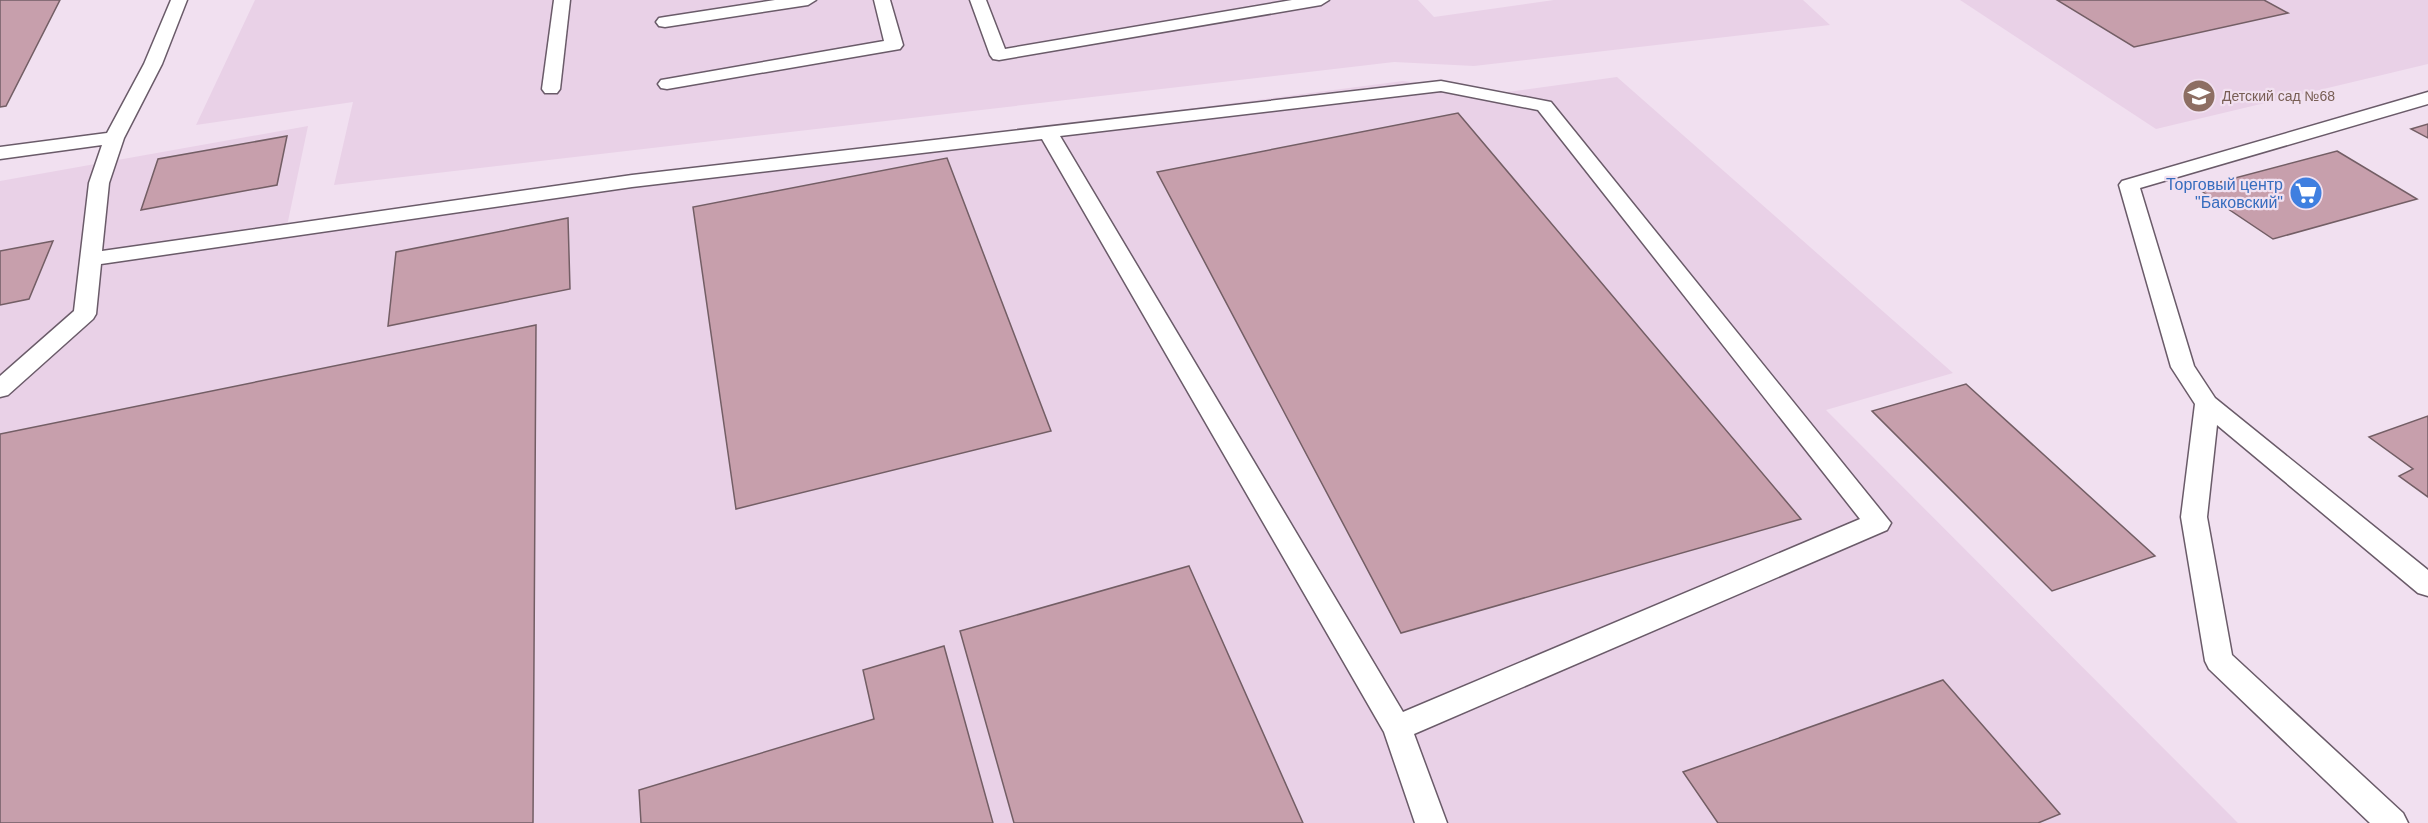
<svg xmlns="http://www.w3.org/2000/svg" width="2428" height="823" font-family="Helvetica,sans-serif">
  <rect width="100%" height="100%" fill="#f1e0f0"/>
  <g fill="#e9d1e7">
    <path d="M255,0H1418L1434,17L1554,0H1803L1830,25L1474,66L1394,62L334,185L353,102L196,125Z"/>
    <path d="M1960,0H2428V64L2156,129Z"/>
    <path d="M1617,77L1953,373L1826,410L2238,823H0V181L308,126L287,226L1403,81L1500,93Z"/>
  </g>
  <g fill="#c79fac" stroke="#735e65" stroke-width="1.5">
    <path d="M0,0H60L6,106L0,107Z"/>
    <path d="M2057,0H2264L2288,13L2134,47Z"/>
    <path d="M1458,113L1801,519L1401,633L1157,172Z"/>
    <path d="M2428,124V138L2411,129Z"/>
    <path d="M287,136L277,185L141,210L158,159Z"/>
    <path d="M2337,151L2417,199L2273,239L2197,188Z"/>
    <path d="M947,158L1051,431L736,509L693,207Z"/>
    <path d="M568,218L570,289L388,326L396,252Z"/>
    <path d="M53,241L29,299L0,305V251Z"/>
    <path d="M536,325L533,823H0V434Z"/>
    <path d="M1966,384L2155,556L2052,591L1872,411Z"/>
    <path d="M2428,416V497L2399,476L2413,469L2369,437Z"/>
    <path d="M1189,566L1303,823H1014L960,631Z"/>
    <path d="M944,646L993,823H641L639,790L874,719L863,670Z"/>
    <path d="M1943,680L2060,814L2038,823H1718L1683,772Z"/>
  </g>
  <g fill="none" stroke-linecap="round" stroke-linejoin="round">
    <g stroke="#6a5b69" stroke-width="3">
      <g id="lane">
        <path d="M171,0H187L162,64L124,138L109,183L102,251L632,175L1441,81L1551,102L1891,523L1887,530L1414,734L1447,823H1415L1384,732L1042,139L632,187L101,264L96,314L93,319L8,395L0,397V376L74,311L89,183L102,145L0,159V147L107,133L144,64ZM1441,91L1538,110L1860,519L1403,712L1060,136Z"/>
        <path d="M554,0H570L560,89L557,93H545L542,89Z"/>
        <path d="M775,0H816L808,5L665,27L659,26L656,22L659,18L665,17Z"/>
        <path d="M874,0H890L903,45L900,49L667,89L661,88L658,84L661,80L667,79L884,41Z"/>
        <path d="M970,0H986L1005,49L1292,0H1329L1321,5L999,60L993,59L990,55Z"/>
        <path d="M2428,92V104L2140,188L2194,366L2215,398L2428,570V596L2418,593L2217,425L2207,517L2232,655L2403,813L2408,823H2370L2209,669L2205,661L2181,517L2195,404L2171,367L2119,185L2122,181Z"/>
      </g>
    </g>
    <use href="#lane" fill="#fff" fill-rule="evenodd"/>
  </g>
  <defs>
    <g id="school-disc" transform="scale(1.725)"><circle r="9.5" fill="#8d6e63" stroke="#f1e0f0"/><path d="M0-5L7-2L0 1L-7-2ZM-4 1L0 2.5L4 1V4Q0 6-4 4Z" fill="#fff"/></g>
    <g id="supermarket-disc" transform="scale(1.725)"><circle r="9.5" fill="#3f7fe0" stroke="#f1e0f0"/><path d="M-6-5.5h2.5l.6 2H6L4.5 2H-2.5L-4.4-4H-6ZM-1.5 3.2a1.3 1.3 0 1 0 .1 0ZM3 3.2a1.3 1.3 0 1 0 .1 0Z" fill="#fff"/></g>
  </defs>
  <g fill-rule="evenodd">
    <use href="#school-disc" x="2199" y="96"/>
    <use href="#supermarket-disc" x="2306" y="193"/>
  </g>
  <g text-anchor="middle" stroke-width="4.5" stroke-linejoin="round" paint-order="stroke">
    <g font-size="14" fill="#785e54" stroke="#f1e0f0" text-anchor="start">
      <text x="2222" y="101">Детский сад №68</text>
    </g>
    <g font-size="16" fill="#366cbe" stroke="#f1e0f0" text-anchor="end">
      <text x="2283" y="190">Торговый центр<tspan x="2283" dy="18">"Баковский"</tspan></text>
    </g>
  </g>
</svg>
